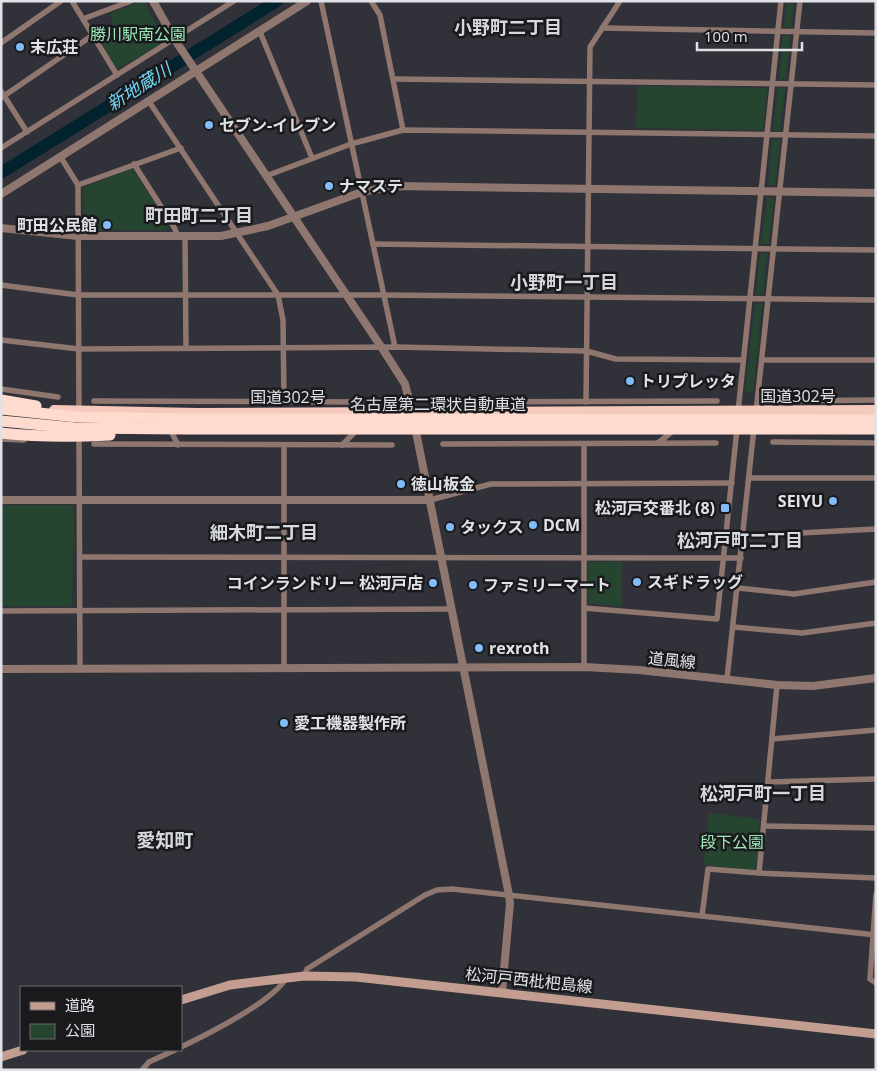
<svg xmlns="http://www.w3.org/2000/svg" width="877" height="1071" font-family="'Open Sans','Noto Sans JP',sans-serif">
  <rect width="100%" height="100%" fill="#313239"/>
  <g fill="#254531">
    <path d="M142,1H144L165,42L117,69L100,41L118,31L109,14Z"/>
    <path d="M787,1H794L791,27H784Z"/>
    <path d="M783,36H790L786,79H779Z"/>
    <path d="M638,86L765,88L767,91L763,128L761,130L638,128L636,126Z"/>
    <path d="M778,88L785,89L780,131L773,130Z"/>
    <path d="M772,140H780L775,185H768Z"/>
    <path d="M130,169L133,171L170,225L167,230H86L84,228L83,188Z"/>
    <path d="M767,198H774L769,244H761Z"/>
    <path d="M760,254H767L763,294H756Z"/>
    <path d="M755,304H762L753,392H745Z"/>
    <path d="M1,505H72L74,508L72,606H1Z"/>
    <path d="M588,562H622V607L588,603Z"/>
    <path d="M709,813L760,819L756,868L753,870L704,865Z"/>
  </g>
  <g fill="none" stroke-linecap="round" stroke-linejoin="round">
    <path stroke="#00232d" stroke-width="12" d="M1,173L277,1"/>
    <g stroke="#8f776f" stroke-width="5.5">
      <path d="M72,1L117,75"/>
      <path d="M321,1L395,347"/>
      <path d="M371,1L380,15L403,130"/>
      <path d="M83,19L131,1"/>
      <path d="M602,28L876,33"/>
      <path d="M260,32L312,158"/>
      <path d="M1,43L61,1"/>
      <path d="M394,79L876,85"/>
      <path d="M1,91L27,132"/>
      <path d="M1,98L93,35"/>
      <path d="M148,100L278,295L283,320L284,401"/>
      <path d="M1,148L234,1"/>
      <path d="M60,156L78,185L79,412"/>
      <path d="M134,164L174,227L178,236"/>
      <path d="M266,176L351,144L403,130L876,136"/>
      <path d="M78,185L181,148"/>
      <path d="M185,236L186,348"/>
      <path d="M373,244L876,250"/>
      <path d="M1,285L78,295H383L876,300"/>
      <path d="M1,340L79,349L395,347L586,351L616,359L743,360"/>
      <path d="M762,360H876"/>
      <path d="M1,389L58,397"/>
      <path d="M94,401L375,402"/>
      <path d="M776,401L876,400"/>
      <path d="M434,402L717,401"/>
      <path d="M586,402L590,47L620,1"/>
      <path d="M738,412L781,1"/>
      <path d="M756,412L800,1"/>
      <path d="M170,429L178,445"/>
      <path d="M79,436L80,668"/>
      <path d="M1,439L24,440"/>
      <path d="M773,442L876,443"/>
      <path d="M658,443L674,430"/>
      <path d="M94,444L392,445"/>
      <path d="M443,444L716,443"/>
      <path d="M584,444V667"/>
      <path d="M342,445L358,429"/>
      <path d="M284,446V669"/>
      <path d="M749,478H876"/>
      <path d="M430,500L491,484L732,483"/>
      <path d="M743,536L876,529"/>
      <path d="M80,557L741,558"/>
      <path d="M738,588L794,594L876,582"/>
      <path d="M584,608L717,619L737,429"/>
      <path d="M1,611L452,609"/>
      <path d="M734,627L802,633L876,623"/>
      <path d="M727,679L754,428"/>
      <path d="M772,739L876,730"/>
      <path d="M768,782L876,779"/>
      <path d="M764,826L876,828"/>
      <path d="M759,873L777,685"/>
      <path d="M876,894L870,979L876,983"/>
      <path d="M702,916L708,869L759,873L876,878"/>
      <path d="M304,976L307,969L425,895L437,890L452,889L876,935"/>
      <path d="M181,1047C206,1035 274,1001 286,978"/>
      <path d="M142,1070L149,1062L175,1050"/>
    </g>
    <g stroke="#8f776f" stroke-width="8">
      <path d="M153,1L175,40L382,348L405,384L412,412L509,895L510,903L502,992"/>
      <path d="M1,194L307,1"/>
      <path d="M1,228L78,236H221L268,226L362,192L395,186L876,193"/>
      <path d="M1,500H430"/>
      <path d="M1,669L584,667L639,670L777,685L813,686L876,678"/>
    </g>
    <g stroke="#c39d90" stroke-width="9">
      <path d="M181,1000L230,985L304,976L356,977L876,1034"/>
      <path d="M1,1057L23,1050"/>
    </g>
    <path stroke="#f5cabc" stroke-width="10" d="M54,410L197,413L876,410"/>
    <g stroke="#ffdbcf" stroke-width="11">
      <path d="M1,400L36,406"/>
      <path d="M1,409L77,417L184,419L876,420"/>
      <path d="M1,421L75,428L184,429H876"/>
      <path d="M1,433C38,437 73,437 110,435"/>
    </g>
  </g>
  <g fill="#82bcfa" stroke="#1a1a1d" stroke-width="2">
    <circle cx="20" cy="47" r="5"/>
    <circle cx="209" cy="125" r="5"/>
    <circle cx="329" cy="186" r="5"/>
    <circle cx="107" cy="225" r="5"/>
    <circle cx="630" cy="381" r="5"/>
    <circle cx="401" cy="484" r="5"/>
    <circle cx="833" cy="501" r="5"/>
    <rect x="720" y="503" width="10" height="10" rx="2.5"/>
    <circle cx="533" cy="525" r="5"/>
    <circle cx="450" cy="527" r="5"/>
    <circle cx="637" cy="582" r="5"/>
    <circle cx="433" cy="583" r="5"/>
    <circle cx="473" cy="585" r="5"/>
    <circle cx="479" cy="648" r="5"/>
    <circle cx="284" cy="723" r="5"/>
  </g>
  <g text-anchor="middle" stroke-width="5" stroke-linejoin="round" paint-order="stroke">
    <g font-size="16" fill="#9be8b7" stroke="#1a1a1d">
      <text x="138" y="40">勝川駅南公園</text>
      <text x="732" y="848">段下公園</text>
    </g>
    <g font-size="16" font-weight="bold" fill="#e1e2e7" stroke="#1a1a1d" text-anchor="start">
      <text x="30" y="53">末広荘</text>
      <text x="219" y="131">セブン-イレブン</text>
      <text x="339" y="192">ナマステ</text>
      <text x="97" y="231" text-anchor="end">町田公民館</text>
      <text x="640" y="387">トリプレッタ</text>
      <text x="411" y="490">徳山板金</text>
      <text x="823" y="507" text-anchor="end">SEIYU</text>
      <text x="715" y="514" text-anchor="end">松河戸交番北 (8)</text>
      <text x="543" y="531">DCM</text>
      <text x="460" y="533">タックス</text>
      <text x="647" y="588">スギドラッグ</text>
      <text x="423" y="589" text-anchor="end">コインランドリー 松河戸店</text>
      <text x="483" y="591">ファミリーマート</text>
      <text x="489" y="654">rexroth</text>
      <text x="294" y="729">愛工機器製作所</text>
    </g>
    <g font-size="16" fill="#e1e2e7" stroke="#1a1a1d">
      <text x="798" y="402">国道302号</text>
      <text x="288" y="403">国道302号</text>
      <text x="438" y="410">名古屋第二環状自動車道</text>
      <text transform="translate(672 660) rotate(6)" y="6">道風線</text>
      <text transform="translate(529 980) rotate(6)" y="6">松河戸西枇杷島線</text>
    </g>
    <g font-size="18" font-weight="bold" fill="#d6d8e0" stroke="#1a1a1d">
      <text x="508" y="34">小野町二丁目</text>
      <text x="199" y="222">町田町二丁目</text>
      <text x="564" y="289">小野町一丁目</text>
      <text x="264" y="539">細木町二丁目</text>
      <text x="740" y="547">松河戸町二丁目</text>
      <text x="763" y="800">松河戸町一丁目</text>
    </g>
    <g font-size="18" font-style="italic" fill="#72d4f4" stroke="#1a1a1d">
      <text transform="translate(139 87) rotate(-32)" y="6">新地蔵川</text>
    </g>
    <g font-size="19" font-weight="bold" fill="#d6d8e0" stroke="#1a1a1d">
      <text x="165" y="847">愛知町</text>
    </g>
  </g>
  <rect width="877" height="1071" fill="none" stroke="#e1e2e7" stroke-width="5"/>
  <rect x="20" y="986" width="162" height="65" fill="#1a1a1d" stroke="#6a6a6e"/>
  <rect x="30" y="1002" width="25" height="8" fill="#c39d90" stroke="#6a6a6e"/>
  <text x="65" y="1011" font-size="15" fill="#e1e2e7">道路</text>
  <rect x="30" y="1024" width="25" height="15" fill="#254531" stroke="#6a6a6e"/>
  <text x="65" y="1036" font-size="15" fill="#e1e2e7">公園</text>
  <path d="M697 42v8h105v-8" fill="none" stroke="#e1e2e7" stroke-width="2.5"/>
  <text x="704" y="42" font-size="15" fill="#e1e2e7" stroke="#1a1a1d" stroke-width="4" paint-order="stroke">100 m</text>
</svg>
